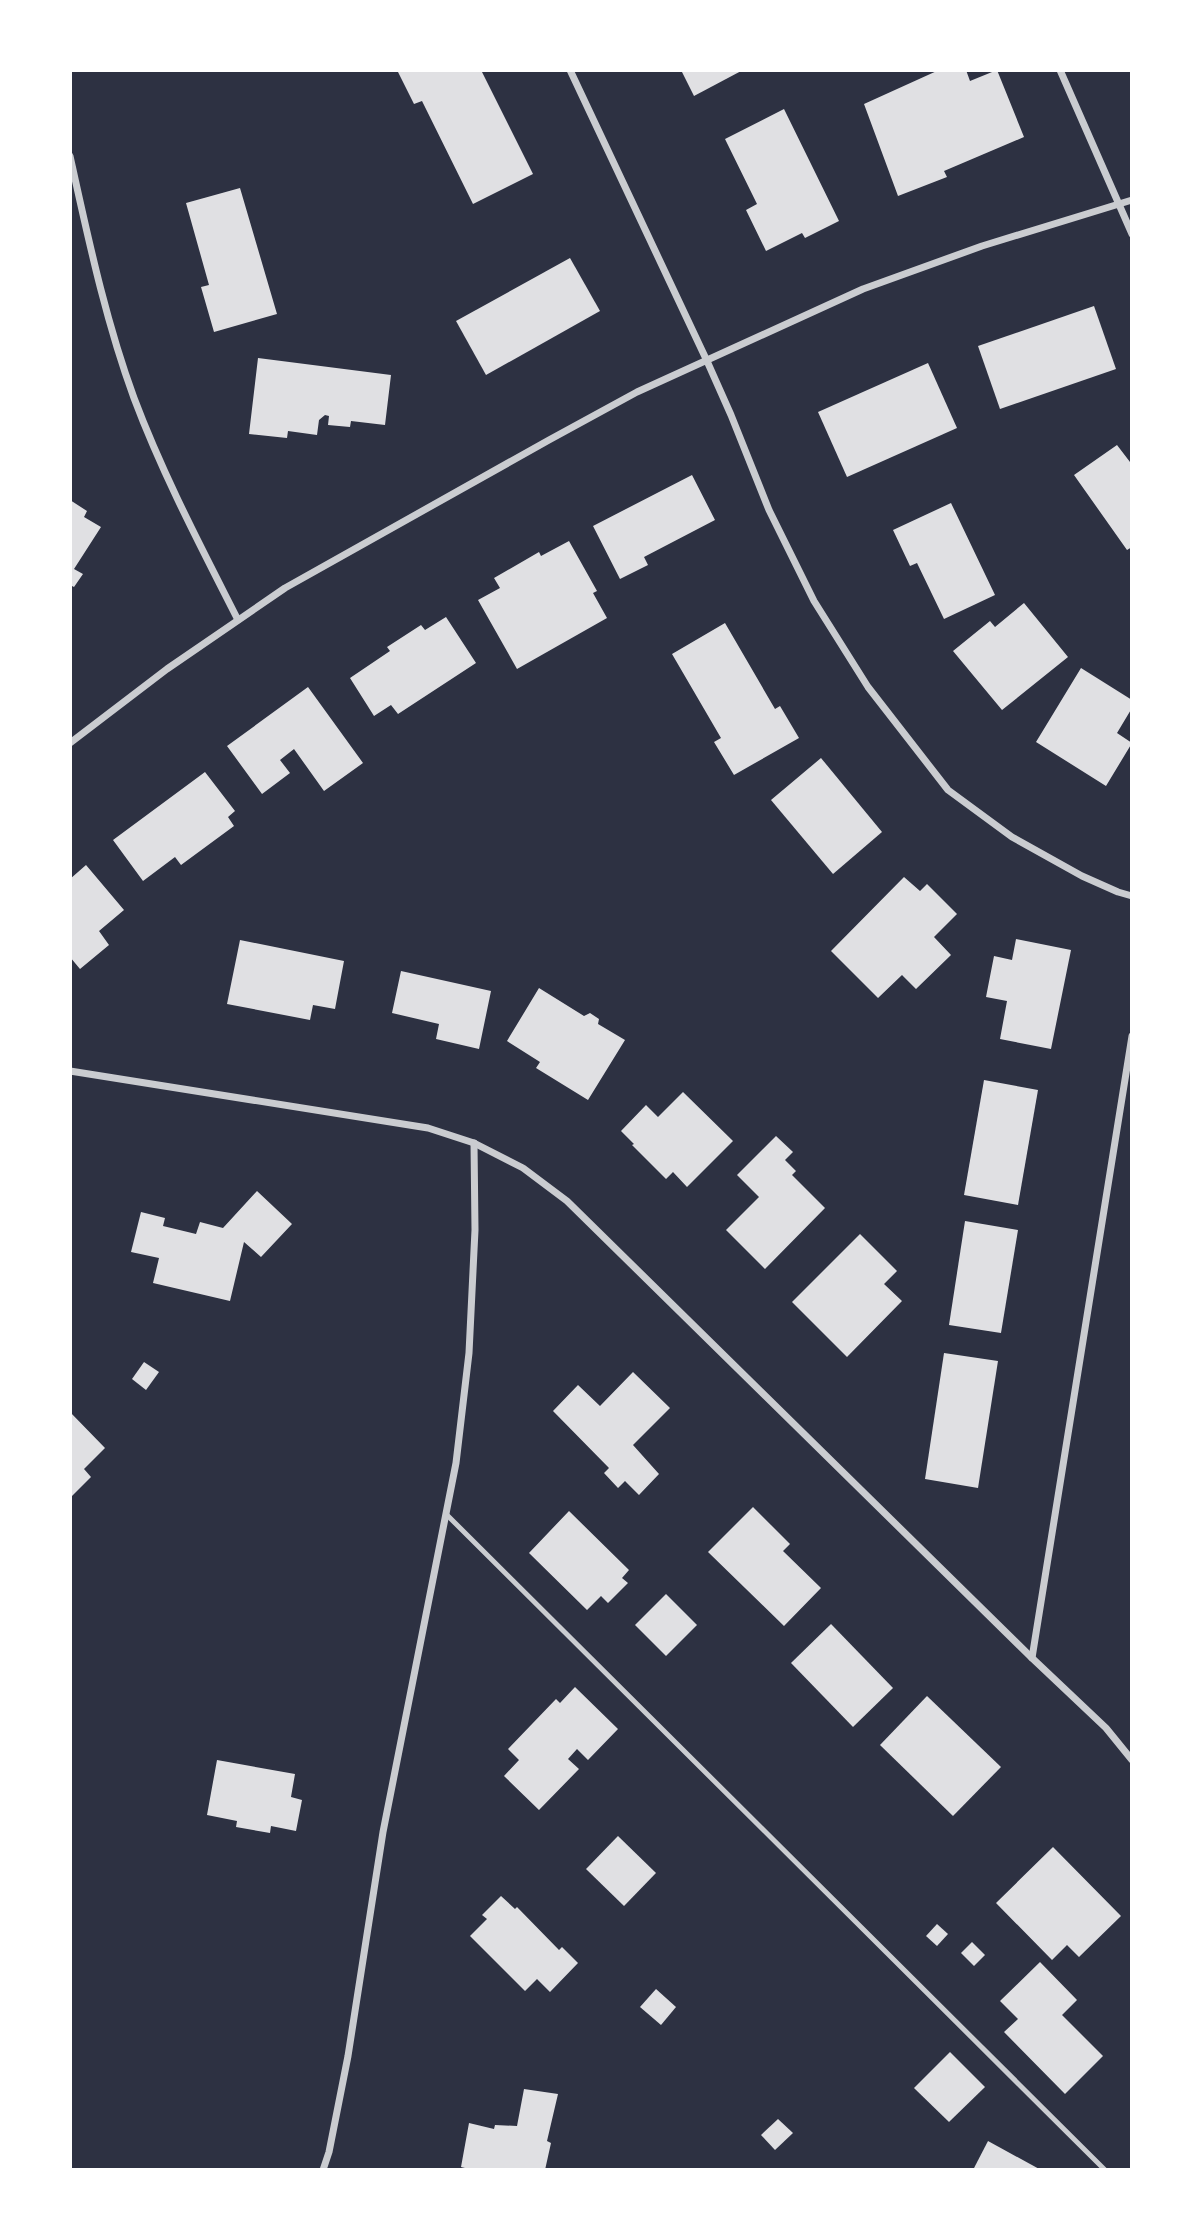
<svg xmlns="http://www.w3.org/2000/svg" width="1202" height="2240" font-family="'IBM Plex Sans',sans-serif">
  <rect width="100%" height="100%" fill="#2d3142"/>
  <g fill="#e0e0e3">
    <path d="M397,70H481L533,174L473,204L422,101L414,104Z"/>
    <path d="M681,70H743L694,96Z"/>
    <path d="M939,70H966L970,81L997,70L1024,137L944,171L947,177L898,196L864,104Z"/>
    <path d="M784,109L839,221L805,238L802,233L766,251L746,210L757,204L725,139Z"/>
    <path d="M240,188L277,314L214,332L201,287L209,285L186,203Z"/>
    <path d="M570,258L600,311L486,375L456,321Z"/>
    <path d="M1094,306L1116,369L1000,409L978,346Z"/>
    <path d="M258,358L391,375L385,425L351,421L350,427L328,425L329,416L325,415L319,420L317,435L288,431L287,438L249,434Z"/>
    <path d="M928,363L957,428L847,477L818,412Z"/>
    <path d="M1117,445L1130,462L1132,461V547L1127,550L1074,475Z"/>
    <path d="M692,475L715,520L644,557L648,565L620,579L593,526Z"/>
    <path d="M70,500L87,511L84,517L101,527L74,569L83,574L74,587L70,585Z"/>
    <path d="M951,503L995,595L944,619L917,563L910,566L893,530Z"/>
    <path d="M569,541L597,591L593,593L607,618L517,669L478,600L500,588L494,578L539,552L541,556Z"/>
    <path d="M1024,603L1068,657L1002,710L953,651L990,621L995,627Z"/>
    <path d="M446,617L476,663L398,714L391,705L374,716L350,678L390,651L387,647L421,625L425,630Z"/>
    <path d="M725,623L775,709L780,706L799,738L734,775L714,742L721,738L672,654Z"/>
    <path d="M1081,668L1132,700V708L1117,733L1132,743L1106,786L1036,742Z"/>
    <path d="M308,687L363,763L324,791L294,749L280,760L290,773L262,794L227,746Z"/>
    <path d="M821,758L882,832L833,874L771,800Z"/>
    <path d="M205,772L235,811L228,817L234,826L181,865L175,857L143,881L113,840Z"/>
    <path d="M86,865L124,910L99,931L109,945L80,969L70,957V879Z"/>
    <path d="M904,877L920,891L927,884L957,914L934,937L951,955L916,989L902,975L878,998L831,951Z"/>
    <path d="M1016,939L1071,950L1051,1049L1000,1039L1007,1001L986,997L994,956L1012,960Z"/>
    <path d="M240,940L344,961L335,1009L313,1005L310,1020L227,1004Z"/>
    <path d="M401,971L491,991L479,1049L436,1039L439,1024L392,1013Z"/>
    <path d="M539,988L584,1016L590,1013L599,1019L598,1024L625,1040L588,1100L536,1068L540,1062L507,1041Z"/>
    <path d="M984,1080L1038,1090L1018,1205L964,1195Z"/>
    <path d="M683,1092L733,1141L687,1187L673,1172L666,1179L632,1145L634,1144L621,1131L646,1105L658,1117Z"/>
    <path d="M776,1136L793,1152L785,1160L796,1171L792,1175L825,1208L765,1269L726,1230L759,1197L737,1175Z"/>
    <path d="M257,1191L292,1224L261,1257L244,1242L230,1301L153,1283L159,1258L131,1252L141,1212L165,1218L163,1226L196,1234L200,1222L223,1228Z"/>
    <path d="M965,1221L1018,1230L1001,1333L949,1325Z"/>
    <path d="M860,1234L897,1271L884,1284L902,1301L847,1357L792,1302Z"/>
    <path d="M944,1353L998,1361L978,1488L925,1479Z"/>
    <path d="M144,1362L159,1372L146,1390L132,1379Z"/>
    <path d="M633,1372L670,1408L633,1445L659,1474L639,1495L625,1481L618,1488L604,1473L609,1468L553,1411L578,1385L600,1406Z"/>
    <path d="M70,1412L105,1448L84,1469L91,1477L70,1498Z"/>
    <path d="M753,1507L790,1544L783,1551L821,1588L784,1626L708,1552Z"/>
    <path d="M569,1511L629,1570L622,1578L628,1583L608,1603L601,1596L587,1610L529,1553Z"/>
    <path d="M666,1594L697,1625L666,1656L635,1625Z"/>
    <path d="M831,1624L893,1688L853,1727L791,1663Z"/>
    <path d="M575,1687L618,1729L588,1760L577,1749L568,1759L579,1769L539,1810L504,1776L519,1760L508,1749L556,1699L560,1703Z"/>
    <path d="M927,1696L1001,1767L953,1816L880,1745Z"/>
    <path d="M217,1760L295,1774L291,1797L302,1800L296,1831L271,1826L270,1833L236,1827L237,1821L207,1815Z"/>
    <path d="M618,1836L656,1873L624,1906L586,1869Z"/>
    <path d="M1053,1847L1121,1916L1079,1957L1067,1945L1052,1960L996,1903Z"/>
    <path d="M501,1896L515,1909L517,1907L559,1950L562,1947L578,1963L550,1992L537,1979L525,1991L470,1936L487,1919L482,1915Z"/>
    <path d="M937,1924L948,1934L937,1946L926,1936Z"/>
    <path d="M972,1942L985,1955L974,1966L961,1953Z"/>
    <path d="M1040,1962L1077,2000L1062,2015L1103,2056L1065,2094L1004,2032L1018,2019L1000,2001Z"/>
    <path d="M656,1989L676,2007L661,2025L640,2007Z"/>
    <path d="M950,2052L985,2087L949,2122L914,2088Z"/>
    <path d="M524,2089L558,2094L547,2141L551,2143L545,2170H473L461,2167L469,2123L494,2129L495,2125L517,2126Z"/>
    <path d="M778,2119L793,2133L775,2150L761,2135Z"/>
    <path d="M988,2141L1041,2170H973Z"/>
  </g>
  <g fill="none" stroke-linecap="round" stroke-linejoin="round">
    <path stroke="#caccd0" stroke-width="5" d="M446,1514L1105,2170"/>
    <g stroke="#caccd0" stroke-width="7">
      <path d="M570,70L707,361L731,415L769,510L814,601L868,687L948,790L1012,837L1082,876L1118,892L1132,896"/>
      <path d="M1060,70L1132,234"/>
      <path d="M70,156C88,237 105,319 134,398C163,475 201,547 238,620"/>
      <path d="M70,743L167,669L285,588L549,440L637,392L863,289L982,246L1132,200"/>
      <path d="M70,1071L428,1128L474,1143L523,1168L567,1201L1032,1658L1106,1728L1132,1760"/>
      <path d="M1032,1658L1132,1036"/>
      <path d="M323,2170L329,2152L348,2056L383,1832L456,1463L469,1353L475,1230L474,1143"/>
    </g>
  </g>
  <rect width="1202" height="2240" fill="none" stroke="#ffffff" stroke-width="144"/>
</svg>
